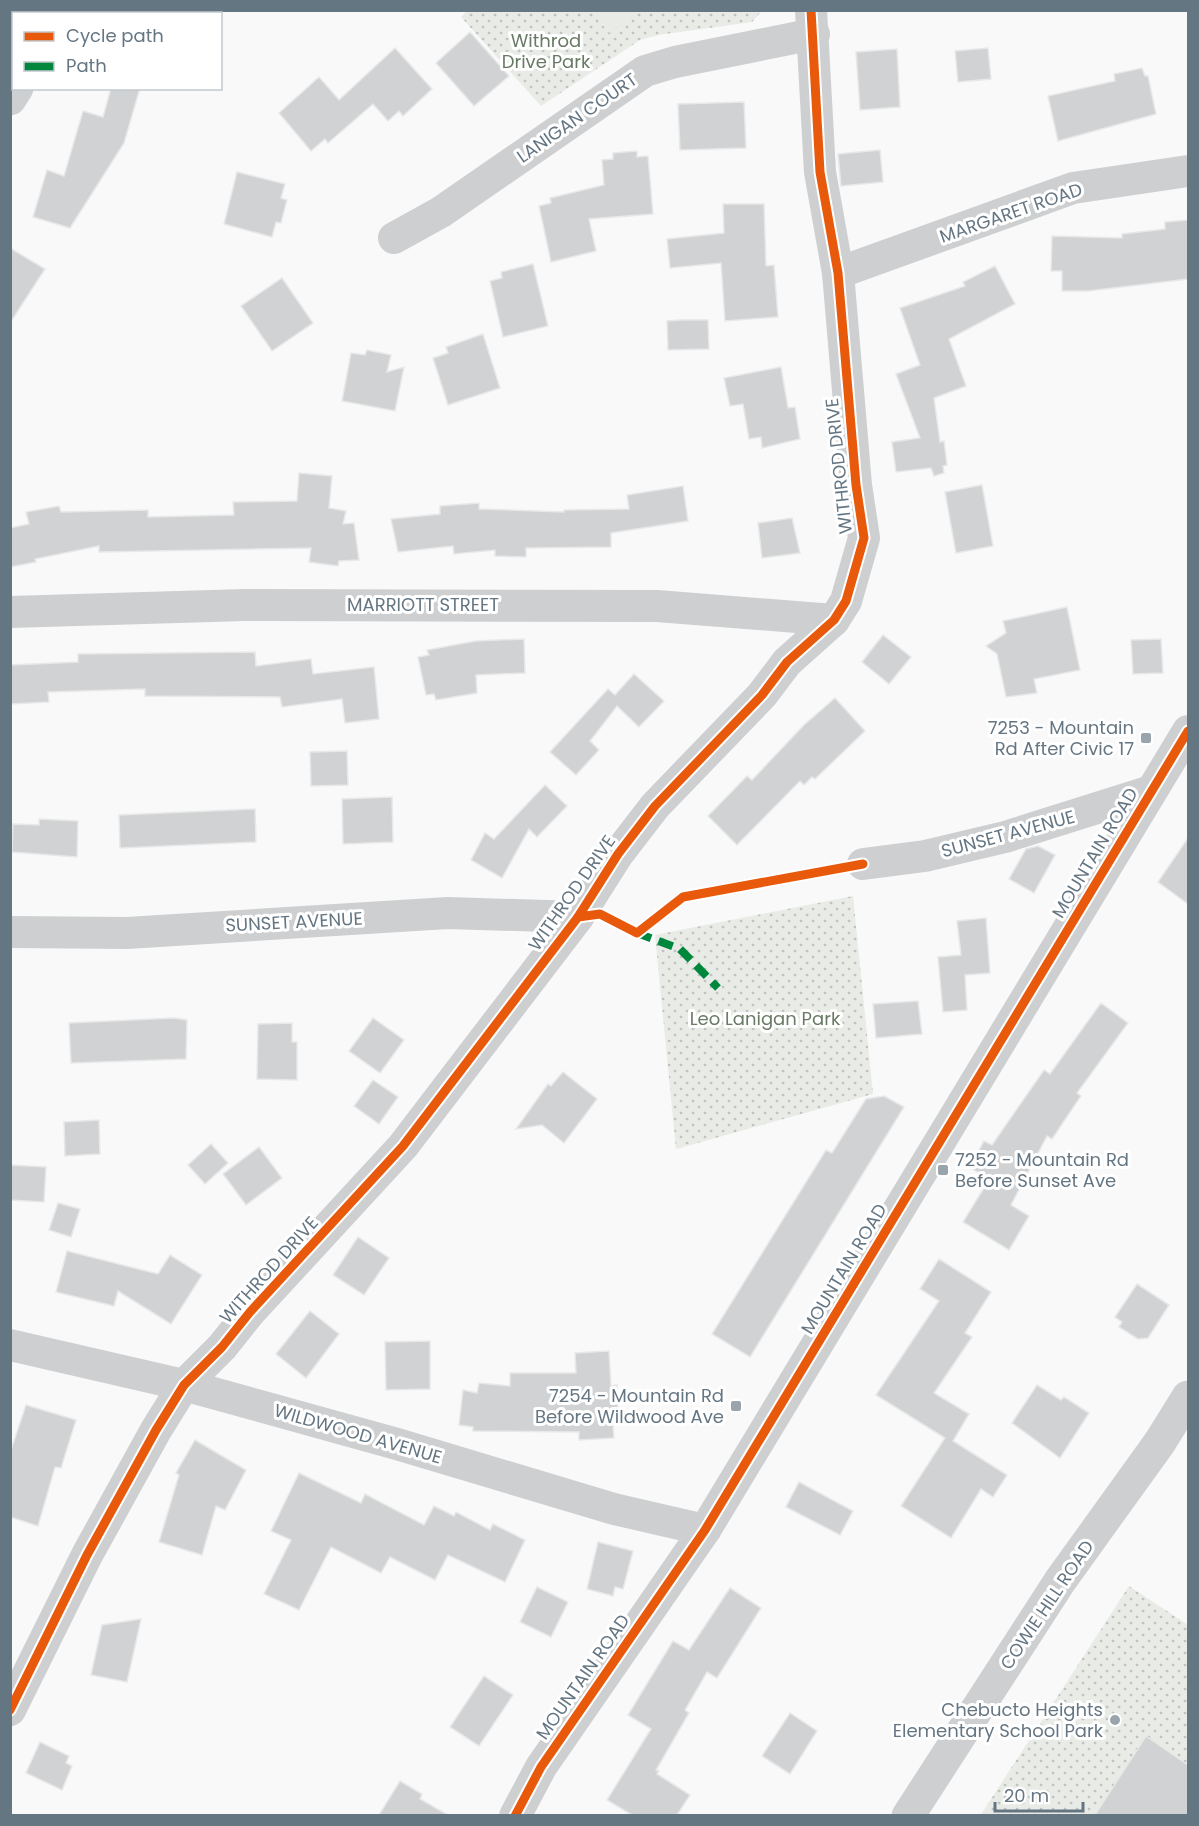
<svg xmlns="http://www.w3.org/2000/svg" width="1199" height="1826" font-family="Poppins,sans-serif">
  <defs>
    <pattern id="park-dots" width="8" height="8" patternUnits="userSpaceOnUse" patternTransform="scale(1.5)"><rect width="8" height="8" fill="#e8ebe6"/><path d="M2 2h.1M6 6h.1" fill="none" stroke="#c0c3c0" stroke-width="1.8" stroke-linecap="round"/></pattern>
  </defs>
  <rect width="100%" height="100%" fill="#f9f9f9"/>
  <g fill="url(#park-dots)">
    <path d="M468,10L762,11L752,22L658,35L640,40L541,106L461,17Z"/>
    <path d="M853,896L873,1094L676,1149L655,935Z"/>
    <path d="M1129,1586L1188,1625V1815L980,1816Z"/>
  </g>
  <path fill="#e8ebe6" d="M591,11H638L609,33Z"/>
  <g fill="#d0d2d3" stroke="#e8e8e8" stroke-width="1.5">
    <path d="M470,32L509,76L474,106L436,63Z"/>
    <path d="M395,48L432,89L403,116L399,111L388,121L373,104L328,143L325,139L311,151L279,113L319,77L339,100Z"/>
    <path d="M988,48L991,79L958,82L955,51Z"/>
    <path d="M897,49L900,107L860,110L856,52Z"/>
    <path d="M1142,68L1145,76H1148L1156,114L1058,141L1048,96L1115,81L1114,74Z"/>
    <path d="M111,88H140L124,143L70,228L33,217L47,170L64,176L83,111L103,117Z"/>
    <path d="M744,102L746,148L680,150L678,104Z"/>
    <path d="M880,150L883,182L841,186L838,154Z"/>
    <path d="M637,151V157L648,156L653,214L589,219L596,251L551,262L539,206L551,203L550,198L604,185L602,160L613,159V153Z"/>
    <path d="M237,172L285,184L281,198L287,200L281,223L276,222L272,237L224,224Z"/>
    <path d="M723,204H764L766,266L774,265L778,317L725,321L721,263L670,268L667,239L724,233Z"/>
    <path d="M1188,220V279L1088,291H1062V271H1051L1052,236L1122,238V234L1165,229V222Z"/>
    <path d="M10,248L45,269L10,323Z"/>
    <path d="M533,264L548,326L503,337L490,281L502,278L501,272Z"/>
    <path d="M995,266L1015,304L949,339L966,386L934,398L940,442L944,441L947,465L943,466L944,473L934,476L931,468L896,472L892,442L920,438L896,374L920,365L900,308L965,286L963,282Z"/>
    <path d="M282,278L313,323L272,351L241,306Z"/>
    <path d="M681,320H708L709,349L668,350L667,321Z"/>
    <path d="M483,334L500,388L448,405L433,358L448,353L446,347Z"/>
    <path d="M367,350L391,355L387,372L404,367L395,411L342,401L351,353L365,355Z"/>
    <path d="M781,367L788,408L795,407L800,439L762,448L761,437L749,439L743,404L730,406L724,378Z"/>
    <path d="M299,473L332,476L329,508L346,511L343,524L354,523L359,560L339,561L338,566L309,562L311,548L99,552V546L35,559L36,562L10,567V528L29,524L26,512L59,506L61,512L148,510V517L234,515L233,502L297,501Z"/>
    <path d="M982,485L993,546L956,553L945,492Z"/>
    <path d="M683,486L688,521L611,533V547L526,548V557L495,556V550L454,554L453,546L398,552L391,519L440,514V506L479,503V509L564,512V510L629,509L627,495Z"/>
    <path d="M792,518L800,553L762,558L758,523Z"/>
    <path d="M1067,607L1080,670L1034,679L1037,693L1006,697L997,654L986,646L1006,633L1003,621Z"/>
    <path d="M883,635L911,657L889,684L862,662Z"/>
    <path d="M524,639L525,673L476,675L477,693L436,700L434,694L426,695L418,657L429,655L427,650L476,641Z"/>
    <path d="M1161,639L1163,673L1133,674L1131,640Z"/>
    <path d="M255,652L256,666L311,659L313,674L374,667L379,719L345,723L342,699L282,707L280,697L145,696V689L48,692L49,702L10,704V665L78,662V654Z"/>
    <path d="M634,674L664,701L639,727L617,706L590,741L599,750L576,775L550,752L608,689L615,695Z"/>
    <path d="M835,698L865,731L815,779L812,777L804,785L800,781L737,845L708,816L747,776L752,780L804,725Z"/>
    <path d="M347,751L348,785L311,786L310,752Z"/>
    <path d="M545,785L567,806L537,837L529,829L502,878L471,860L485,833L494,839Z"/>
    <path d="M392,797L393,842L343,844L342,799Z"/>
    <path d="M255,809L256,842L120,848L119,815Z"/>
    <path d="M39,819L78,821L77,857L12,852L13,824L39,825Z"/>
    <path d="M1188,838V904L1158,882Z"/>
    <path d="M1038,846L1055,855L1034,893L1009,879L1026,849Z"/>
    <path d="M986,918L990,973L965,975L967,1010L943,1012L938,957L961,955L957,921Z"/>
    <path d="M918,1001L922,1034L876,1038L873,1004Z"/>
    <path d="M1101,1003L1128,1023L1077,1093L1081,1096L1052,1139L1047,1136L1011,1205L1029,1216L1009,1250L963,1222L989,1180L970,1167L984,1141L992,1145L1044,1070L1050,1074Z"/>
    <path d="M174,1018L187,1020L186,1059L71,1063L69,1023Z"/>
    <path d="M373,1018L404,1040L380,1073L349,1051Z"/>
    <path d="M292,1023V1042H297V1080L257,1079L258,1024Z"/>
    <path d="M563,1072L597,1099L564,1143L542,1125L516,1129L548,1084L551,1086Z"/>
    <path d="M373,1080L398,1097L379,1124L354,1106Z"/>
    <path d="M884,1096L904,1107L750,1357L712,1334L826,1150L832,1153L866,1099Z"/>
    <path d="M99,1120L100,1154L65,1156L64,1122Z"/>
    <path d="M211,1144L228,1163L205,1184L188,1165Z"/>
    <path d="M259,1147L282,1178L246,1205L223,1174Z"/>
    <path d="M10,1165L46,1167L44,1202L10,1200Z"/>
    <path d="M58,1203L80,1209L71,1237L49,1230Z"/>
    <path d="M358,1237L389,1258L364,1295L333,1275Z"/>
    <path d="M67,1251L158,1274L170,1255L202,1275L171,1324L118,1291L114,1306L56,1292Z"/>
    <path d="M939,1259L991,1292L965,1333L972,1337L934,1393L969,1414L953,1441L1007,1475L993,1497L981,1489L951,1538L901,1506L945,1438L876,1395L939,1301L920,1289Z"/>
    <path d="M1137,1284L1169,1305L1148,1338L1138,1339L1119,1327L1122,1322L1115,1317Z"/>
    <path d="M310,1311L339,1334L306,1378L276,1354Z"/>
    <path d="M430,1341V1389L386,1390L385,1342Z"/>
    <path d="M609,1351L611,1386L617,1385L618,1411L612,1412L614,1438L579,1440V1432L473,1431V1427L459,1425L463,1390L477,1393L479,1383L510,1386V1373H576L575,1353Z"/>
    <path d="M1037,1385L1061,1400L1064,1397L1089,1413L1060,1458L1012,1423Z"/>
    <path d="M26,1405L76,1420L61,1468L55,1467L38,1526L10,1517V1453Z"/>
    <path d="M195,1440L246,1470L225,1510L216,1506L202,1555L159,1542L179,1475L176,1473Z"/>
    <path d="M299,1473L361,1503L365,1494L424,1525L434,1506L454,1516L456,1512L490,1530L493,1524L525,1540L505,1582L448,1555L435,1580L390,1557L381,1573L331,1547L299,1610L264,1594L291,1540L271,1531Z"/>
    <path d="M799,1482L853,1511L840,1535L786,1507Z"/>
    <path d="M598,1542L633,1551L623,1589L615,1587L613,1596L587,1589Z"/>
    <path d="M537,1587L568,1602L551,1637L520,1622Z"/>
    <path d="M730,1588L761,1608L717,1678L707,1672L685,1710L689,1713L656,1770L659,1771L657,1774L690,1795L677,1815H632L607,1800L651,1729L628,1715L673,1641L689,1650Z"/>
    <path d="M141,1619L127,1682L91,1675L102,1625Z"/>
    <path d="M484,1676L513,1695L479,1746L450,1727Z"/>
    <path d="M790,1713L817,1731L790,1774L762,1756Z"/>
    <path d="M1146,1736L1188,1765V1815H1095Z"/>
    <path d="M40,1742L69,1756L66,1763L72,1766L62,1790L26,1773Z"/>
    <path d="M400,1781L422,1794L420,1799L448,1815H379Z"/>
  </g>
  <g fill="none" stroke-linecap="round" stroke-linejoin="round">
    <g stroke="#cecfd0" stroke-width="32">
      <path d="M394,238L441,212L645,71L675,62L814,34"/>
      <path d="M838,273L1073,188L1188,171"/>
      <path d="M10,612L245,605L657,606L834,620"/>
      <path d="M863,864L925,856L1005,837L1151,791"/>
      <path d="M10,932L127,933L448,913L578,917"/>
      <path d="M10,1345L184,1385L397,1444L614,1509L705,1530"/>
      <path d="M10,1710L87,1555L156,1430L184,1385L222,1347L250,1312L403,1146L578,917L618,854L655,806L762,695L787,662L834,620L846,601L864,538L856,485L838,273L820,172L811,10"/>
      <path d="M515,1816L541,1767L705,1530L1188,731"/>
    </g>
    <g stroke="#cecfd0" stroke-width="33">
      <path d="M64,14L66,10"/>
      <path d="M10,99L17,88"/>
      <path d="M908,1816L1060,1581L1160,1442L1188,1397"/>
    </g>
    <path stroke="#00873e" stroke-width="8" stroke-dasharray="15 8" stroke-linecap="butt" d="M637,933L680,949L718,988"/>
    <g stroke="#fff" stroke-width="13">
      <g id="cycleway">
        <path d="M578,917L600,914L637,933L683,897L863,864"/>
        <path d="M10,1710L87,1555L156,1430L184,1385L222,1347L250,1312L403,1146L578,917L618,854L655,806L762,695L787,662L834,620L846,601L864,538L856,485L838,273L820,172L811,10"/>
        <path d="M515,1816L541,1767L705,1530L1188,731"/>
      </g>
    </g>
    <use href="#cycleway" stroke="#e8590c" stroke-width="9"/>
  </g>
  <g fill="#99a4ac" stroke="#fff" stroke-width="2">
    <rect x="1140" y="732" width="12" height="12" rx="3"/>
    <rect x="937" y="1164" width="12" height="12" rx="3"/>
    <rect x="730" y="1400" width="12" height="12" rx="3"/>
    <circle cx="1115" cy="1720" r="6"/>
  </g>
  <g text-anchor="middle" stroke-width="6" stroke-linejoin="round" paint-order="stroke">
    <g font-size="18" fill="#687a64" stroke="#fff">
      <text x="546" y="47">Withrod<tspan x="546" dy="21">Drive Park</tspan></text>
      <text x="765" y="1025">Leo Lanigan Park</text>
    </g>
    <g font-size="18" fill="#657683" stroke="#fff">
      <text transform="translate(577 118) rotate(-35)" y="6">LANIGAN COURT</text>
      <text transform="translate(1011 213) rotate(-19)" y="6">MARGARET ROAD</text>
      <text transform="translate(839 466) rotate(-96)" y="6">WITHROD DRIVE</text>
      <text x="423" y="611">MARRIOTT STREET</text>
      <text transform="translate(1008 834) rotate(-15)" y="6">SUNSET AVENUE</text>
      <text transform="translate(1095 853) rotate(-59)" y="6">MOUNTAIN ROAD</text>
      <text transform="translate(572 893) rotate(-55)" y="6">WITHROD DRIVE</text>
      <text transform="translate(294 922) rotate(-3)" y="6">SUNSET AVENUE</text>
      <text transform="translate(844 1269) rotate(-59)" y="6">MOUNTAIN ROAD</text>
      <text transform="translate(269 1270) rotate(-48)" y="6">WITHROD DRIVE</text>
      <text transform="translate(358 1434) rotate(16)" y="6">WILDWOOD AVENUE</text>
      <text transform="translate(1047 1605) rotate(-56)" y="6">COWIE HILL ROAD</text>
      <text transform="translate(583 1677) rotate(-55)" y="6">MOUNTAIN ROAD</text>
    </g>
    <g font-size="18" fill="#657683" stroke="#fff" text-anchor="end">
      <text x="1134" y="734">7253 - Mountain<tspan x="1134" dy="21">Rd After Civic 17</tspan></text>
      <text x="955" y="1166" text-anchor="start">7252 - Mountain Rd<tspan x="955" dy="21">Before Sunset Ave</tspan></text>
      <text x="724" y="1402">7254 - Mountain Rd<tspan x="724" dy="21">Before Wildwood Ave</tspan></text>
      <text x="1103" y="1716">Chebucto Heights<tspan x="1103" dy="21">Elementary School Park</tspan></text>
    </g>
  </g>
  <rect width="1199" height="1826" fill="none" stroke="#657683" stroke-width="24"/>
  <rect x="12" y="12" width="210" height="78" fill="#ffffff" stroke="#c1c8cd" stroke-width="1.5"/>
  <rect x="24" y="32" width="30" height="9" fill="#e8590c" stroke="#c1c8cd" stroke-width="1.5"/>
  <text x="66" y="42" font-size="18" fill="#657683">Cycle path</text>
  <rect x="24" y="62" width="30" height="9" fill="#00873e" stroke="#c1c8cd" stroke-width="1.5"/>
  <text x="66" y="72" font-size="18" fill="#657683">Path</text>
  <path d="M995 1802v9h88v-9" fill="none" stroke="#657683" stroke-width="3"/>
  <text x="1004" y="1802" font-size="18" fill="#657683" stroke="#ffffff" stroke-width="4.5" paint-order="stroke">20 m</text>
</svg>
